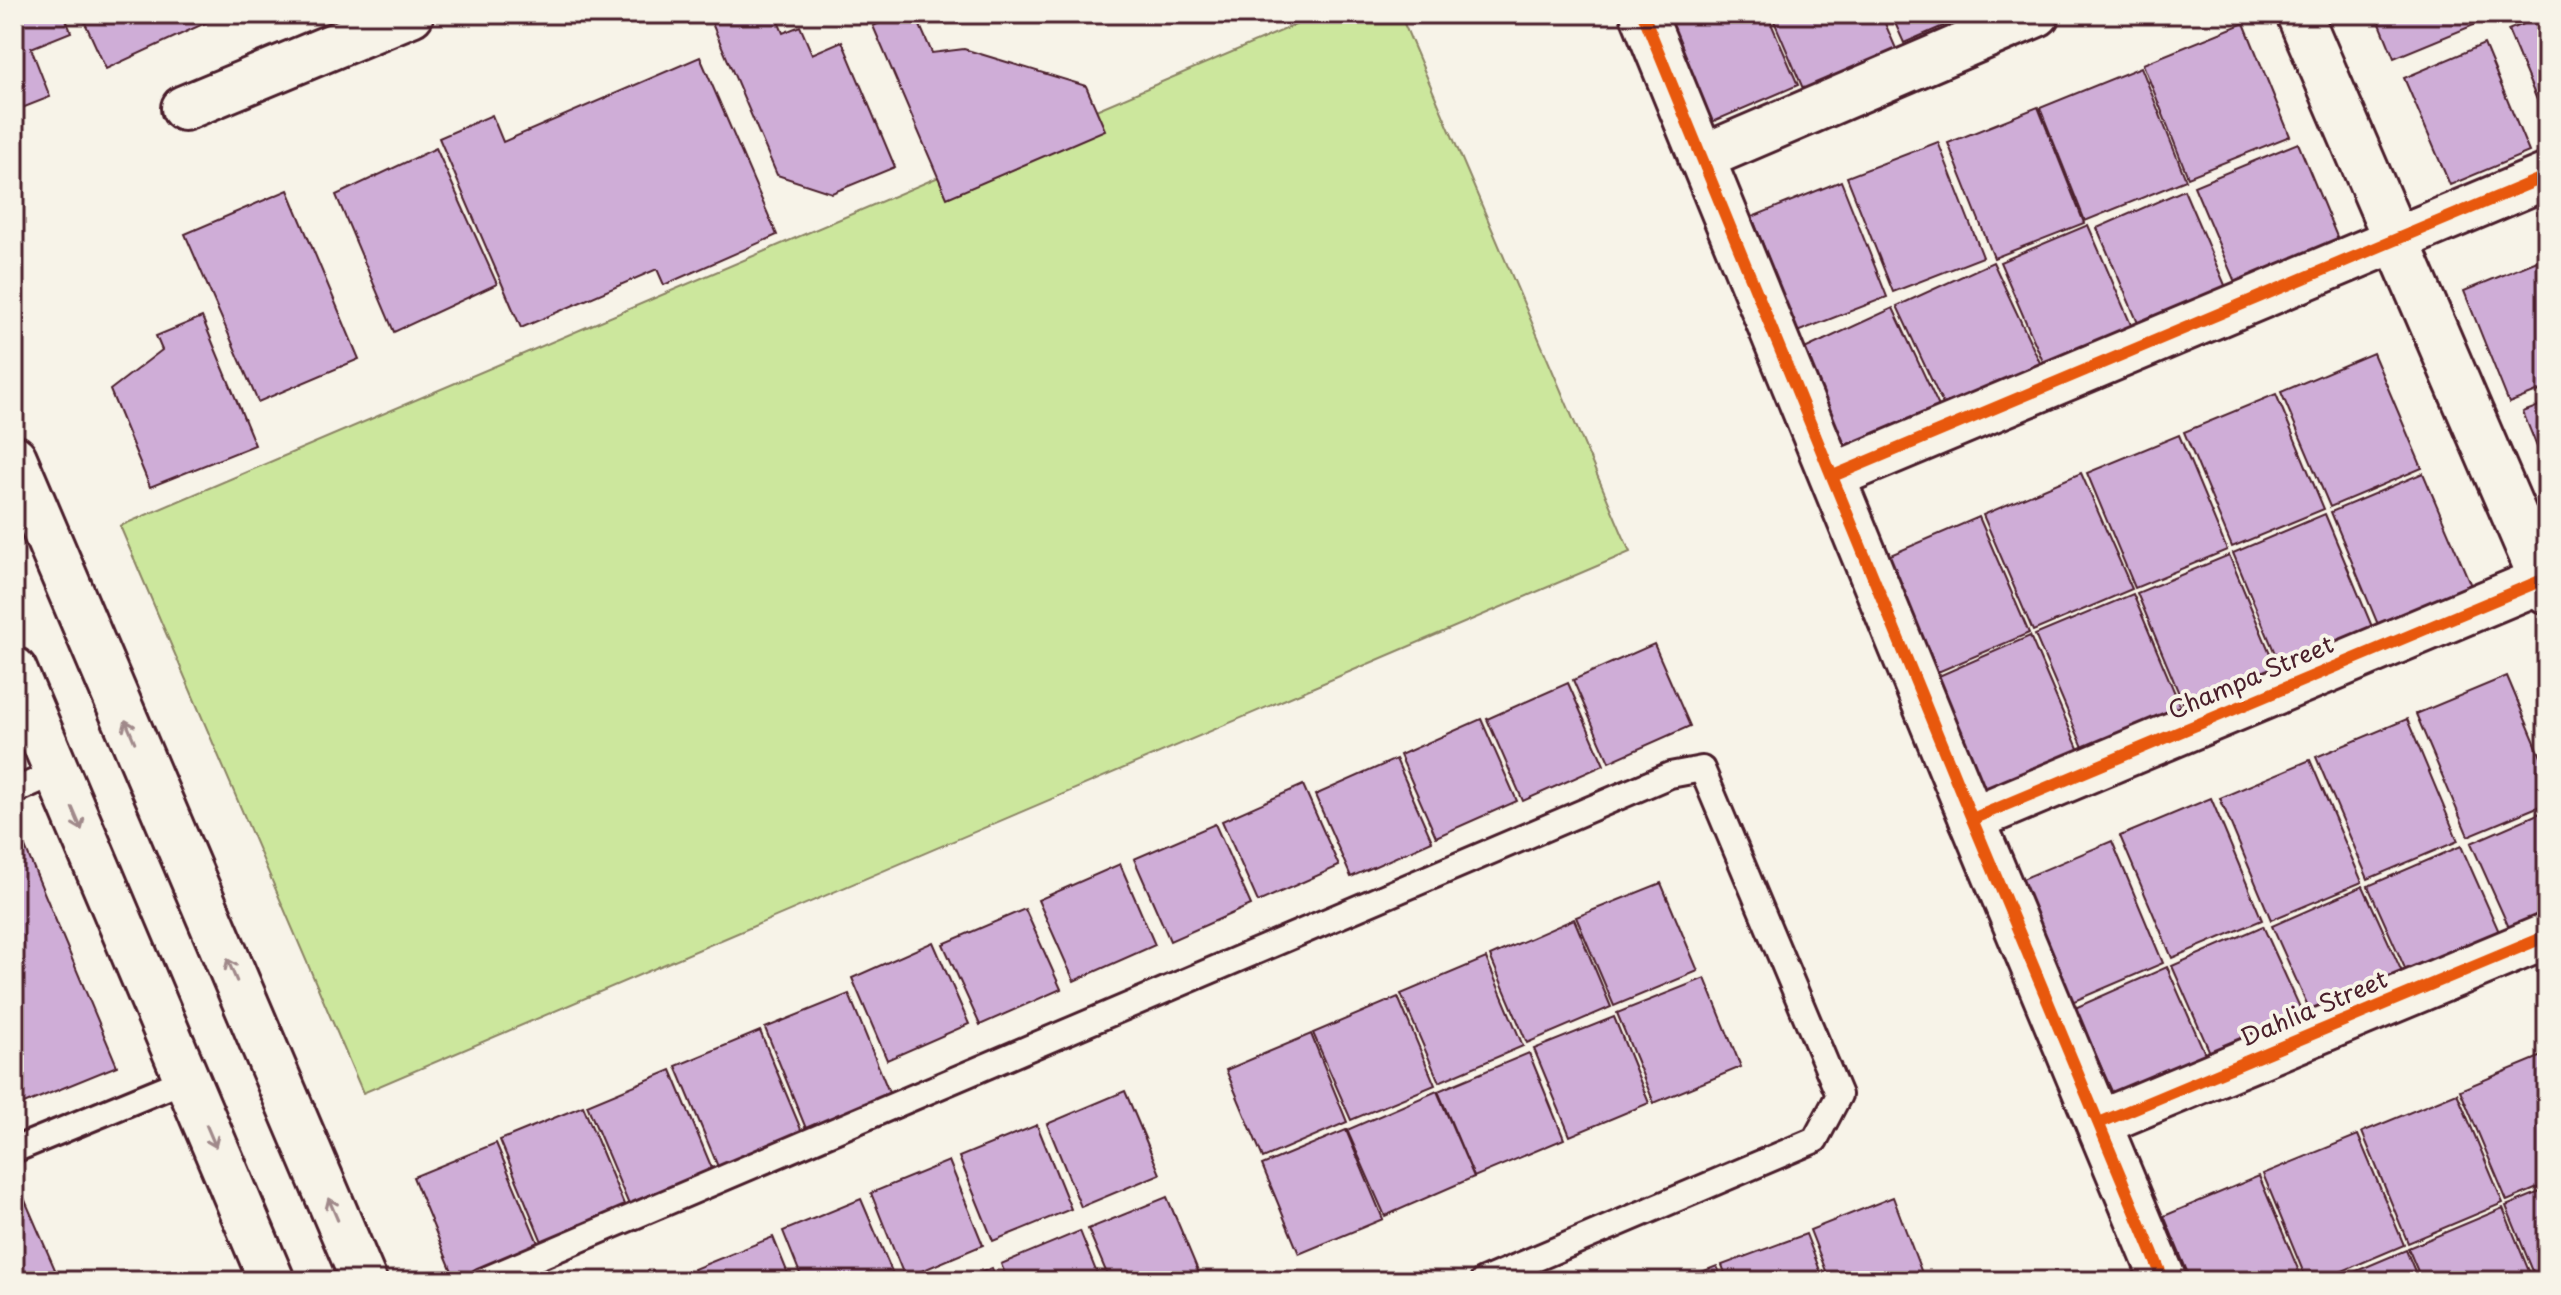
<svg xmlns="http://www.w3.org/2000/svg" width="2561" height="1295" font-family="'Playpen Sans',sans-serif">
  <rect width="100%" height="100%" fill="#f7f3e8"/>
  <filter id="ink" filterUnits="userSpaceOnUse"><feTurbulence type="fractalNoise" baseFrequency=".0125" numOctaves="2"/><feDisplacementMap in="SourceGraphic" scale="16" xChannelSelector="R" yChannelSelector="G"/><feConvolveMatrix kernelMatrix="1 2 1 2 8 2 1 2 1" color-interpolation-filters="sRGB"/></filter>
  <g filter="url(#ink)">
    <path fill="#cce79d" stroke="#8b8364" stroke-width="2" d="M1321,14H1400L1630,552L363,1093L120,526Z"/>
    <g fill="#cfadd7" stroke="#4a1f2b" stroke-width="2">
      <path d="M14,14H64L71,32L31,48L50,97L17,110L14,102Z"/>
      <path d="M81,14H214L216,18L106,69Z"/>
      <path d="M708,14H775L783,33L800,26L812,54L842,41L895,167L832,193L777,175Z"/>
      <path d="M900,14H915L932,53L964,49L1086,86L1105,130L947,198L873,26Z"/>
      <path d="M1672,14H1767L1798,85L1705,125L1659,20Z"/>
      <path d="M1771,14H1881L1897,51L1804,91Z"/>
      <path d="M1891,14H1971L1904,43Z"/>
      <path d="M2376,14H2470L2474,25L2394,58Z"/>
      <path d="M2547,14V124L2508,30Z"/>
      <path d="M2244,23L2290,136L2188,177L2143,64Z"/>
      <path d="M2484,44L2529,152L2450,185L2404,78Z"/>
      <path d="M700,57L777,235L664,285L657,269L521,328L439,138L492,115L503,142Z"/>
      <path d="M2141,67L2186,180L2085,221L2040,108Z"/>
      <path d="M2038,107L2084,223L1994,258L1948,143Z"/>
      <path d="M1938,142L1983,257L1893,292L1847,177Z"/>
      <path d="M2298,143L2340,244L2237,287L2194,186Z"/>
      <path d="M436,148L497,284L394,332L336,195Z"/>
      <path d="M1841,181L1887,297L1797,332L1752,217Z"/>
      <path d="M288,190L359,359L258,402L185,234Z"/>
      <path d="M2184,190L2228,292L2141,330L2097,228Z"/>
      <path d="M2088,225L2132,327L2044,364L2000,262Z"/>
      <path d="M2547,257V388L2509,403L2464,291Z"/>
      <path d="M1993,262L2042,367L1946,411L1897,306Z"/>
      <path d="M1893,308L1942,413L1847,457L1798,352Z"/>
      <path d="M202,317L255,445L150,487L110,390L162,350L156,336Z"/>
      <path d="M2373,353L2422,468L2330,507L2281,392Z"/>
      <path d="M2276,394L2324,509L2232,547L2184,432Z"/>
      <path d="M2547,403V472L2523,412Z"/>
      <path d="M2179,435L2227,550L2135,588L2087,473Z"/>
      <path d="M2081,473L2132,589L2033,631L1983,515Z"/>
      <path d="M2423,473L2472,588L2379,627L2331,512Z"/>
      <path d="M2325,514L2373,629L2281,668L2233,553Z"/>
      <path d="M1979,517L2029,633L1931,675L1881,559Z"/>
      <path d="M2229,555L2277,670L2185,708L2137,593Z"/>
      <path d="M2133,594L2182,710L2085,752L2035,635Z"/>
      <path d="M2030,636L2080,753L1982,795L1932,679Z"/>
      <path d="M1654,644L1690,726L1609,762L1573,680Z"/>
      <path d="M2507,676L2547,771V803L2468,836L2416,714Z"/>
      <path d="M1568,683L1604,765L1523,801L1487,719Z"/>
      <path d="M1481,719L1517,801L1436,837L1400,755Z"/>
      <path d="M2407,719L2458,841L2368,879L2316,757Z"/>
      <path d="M1396,759L1432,841L1351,877L1315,795Z"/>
      <path d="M2310,760L2362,882L2271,920L2220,798Z"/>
      <path d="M1303,785L1339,866L1258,902L1222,821Z"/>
      <path d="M2211,798L2262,920L2172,958L2120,836Z"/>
      <path d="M2547,810V926L2515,941L2471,843Z"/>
      <path d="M14,821L117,1066L14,1108Z"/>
      <path d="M1215,824L1251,905L1170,941L1134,859Z"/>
      <path d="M2112,841L2163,963L2072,1002L2020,880Z"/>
      <path d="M2461,846L2504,943L2412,984L2368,886Z"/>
      <path d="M1120,864L1155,945L1074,981L1038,900Z"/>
      <path d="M1661,883L1698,971L1614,1006L1576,917Z"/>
      <path d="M2363,886L2407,983L2316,1024L2272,926Z"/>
      <path d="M1025,909L1061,989L980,1025L943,944Z"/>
      <path d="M1574,919L1611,1007L1527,1043L1490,956Z"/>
      <path d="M2263,926L2307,1023L2215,1064L2172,966Z"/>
      <path d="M933,942L969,1024L887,1060L852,978Z"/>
      <path d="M1486,958L1523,1046L1439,1082L1401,994Z"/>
      <path d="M2167,967L2210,1065L2118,1105L2075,1008Z"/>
      <path d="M1705,978L1741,1067L1654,1103L1617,1013Z"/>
      <path d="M849,994L893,1102L809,1136L765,1028Z"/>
      <path d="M1398,997L1435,1085L1351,1120L1313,1033Z"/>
      <path d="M1614,1017L1649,1103L1570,1136L1534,1049Z"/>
      <path d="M760,1031L805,1139L721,1174L676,1066Z"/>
      <path d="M1311,1034L1347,1122L1263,1158L1226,1070Z"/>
      <path d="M1529,1053L1564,1139L1474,1177L1438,1091Z"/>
      <path d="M2547,1054V1184L2507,1201L2460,1090Z"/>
      <path d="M671,1070L716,1178L632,1212L587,1105Z"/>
      <path d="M1125,1091L1160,1174L1081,1207L1047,1124Z"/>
      <path d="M1437,1091L1474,1177L1385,1216L1347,1130Z"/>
      <path d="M2457,1093L2503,1203L2408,1243L2362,1132Z"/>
      <path d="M583,1106L628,1214L545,1249L500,1140Z"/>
      <path d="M1037,1125L1071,1209L993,1241L959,1157Z"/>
      <path d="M1346,1130L1383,1219L1299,1254L1262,1165Z"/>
      <path d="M2358,1135L2404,1245L2319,1281H2307L2263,1174Z"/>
      <path d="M496,1143L541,1250L466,1281H456L413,1177Z"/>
      <path d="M949,1161L983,1245L905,1278L871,1193Z"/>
      <path d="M14,1175L60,1281H14Z"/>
      <path d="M2259,1176L2303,1281H2191L2164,1216Z"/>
      <path d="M2547,1189V1281H2537L2506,1206Z"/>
      <path d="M1167,1197L1202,1280L1110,1281L1088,1229Z"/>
      <path d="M1893,1197L1925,1281H1830L1810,1230Z"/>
      <path d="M861,1199L896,1281H803L783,1231Z"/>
      <path d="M2503,1208L2533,1281H2422L2408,1248Z"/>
      <path d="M1080,1231L1100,1281H1008L1001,1264Z"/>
      <path d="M1806,1234L1824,1281H1728L1722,1265Z"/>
      <path d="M773,1237L791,1281H699L694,1269Z"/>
      <path d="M2406,1250L2419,1281H2333Z"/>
      <path d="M1717,1266L1723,1281H1678Z"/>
      <path d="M992,1268L997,1281H960Z"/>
    </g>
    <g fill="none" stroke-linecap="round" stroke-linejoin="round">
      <g stroke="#4a1f2b" stroke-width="30">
        <g id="service">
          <path d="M14,791L57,772"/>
          <path d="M14,1150L187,1079"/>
          <path d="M482,1281L1670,775L1702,769L1839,1095L1815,1140L1483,1281"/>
        </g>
      </g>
      <g stroke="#4a1f2b" stroke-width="50">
        <g id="minor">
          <path d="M1643,14L1972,819L2164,1281"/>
          <path d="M2299,14L2547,591"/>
          <path d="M184,108L411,14"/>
          <path d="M1701,158L2037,14"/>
          <path d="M1833,476L2547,176"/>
          <path d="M1972,819L2547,578"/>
          <path d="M2099,1123L2547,936"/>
        </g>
      </g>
      <g stroke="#4a1f2b" stroke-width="50">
        <g id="primary">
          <path d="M14,458L364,1281"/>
          <path d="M14,670L272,1281"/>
        </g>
      </g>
      <use href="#service" stroke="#f7f3e8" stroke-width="24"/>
      <use href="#minor" stroke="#f7f3e8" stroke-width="44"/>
      <use href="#primary" stroke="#f7f3e8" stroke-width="44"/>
      <g stroke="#f7f3e8" stroke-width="17">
        <g id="cycleway">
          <path d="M1643,14L1972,819L2164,1281"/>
          <path d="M1833,476L2547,176"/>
          <path d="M1972,819L2547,578"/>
          <path d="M2099,1123L2547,936"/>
        </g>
      </g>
      <use href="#cycleway" stroke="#e8590c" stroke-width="12"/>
    </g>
    <defs><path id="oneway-shaft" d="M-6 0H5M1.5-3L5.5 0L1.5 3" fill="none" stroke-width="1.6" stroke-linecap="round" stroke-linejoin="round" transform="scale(2)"/></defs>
    <g stroke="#a0898a">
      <use href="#oneway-shaft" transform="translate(130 731) rotate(-113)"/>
      <use href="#oneway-shaft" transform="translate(77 819) rotate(67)"/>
      <use href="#oneway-shaft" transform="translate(232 970) rotate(-113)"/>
      <use href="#oneway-shaft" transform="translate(211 1136) rotate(67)"/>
      <use href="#oneway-shaft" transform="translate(333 1209) rotate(-113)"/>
    </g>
  </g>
  <g text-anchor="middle" stroke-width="8" stroke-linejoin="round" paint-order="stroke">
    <g font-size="24" fill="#4a1f2b" stroke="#f7f3e8">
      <text transform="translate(2251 678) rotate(-23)" y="8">Champa Street</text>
      <text transform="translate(2314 1009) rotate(-23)" y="8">Dahlia Street</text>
    </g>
  </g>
  <rect width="2561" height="1295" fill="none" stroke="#f7f3e8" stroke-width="48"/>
  <rect x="24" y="24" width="2513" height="1247" fill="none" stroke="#4a1f2b" stroke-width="3" filter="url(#ink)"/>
</svg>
